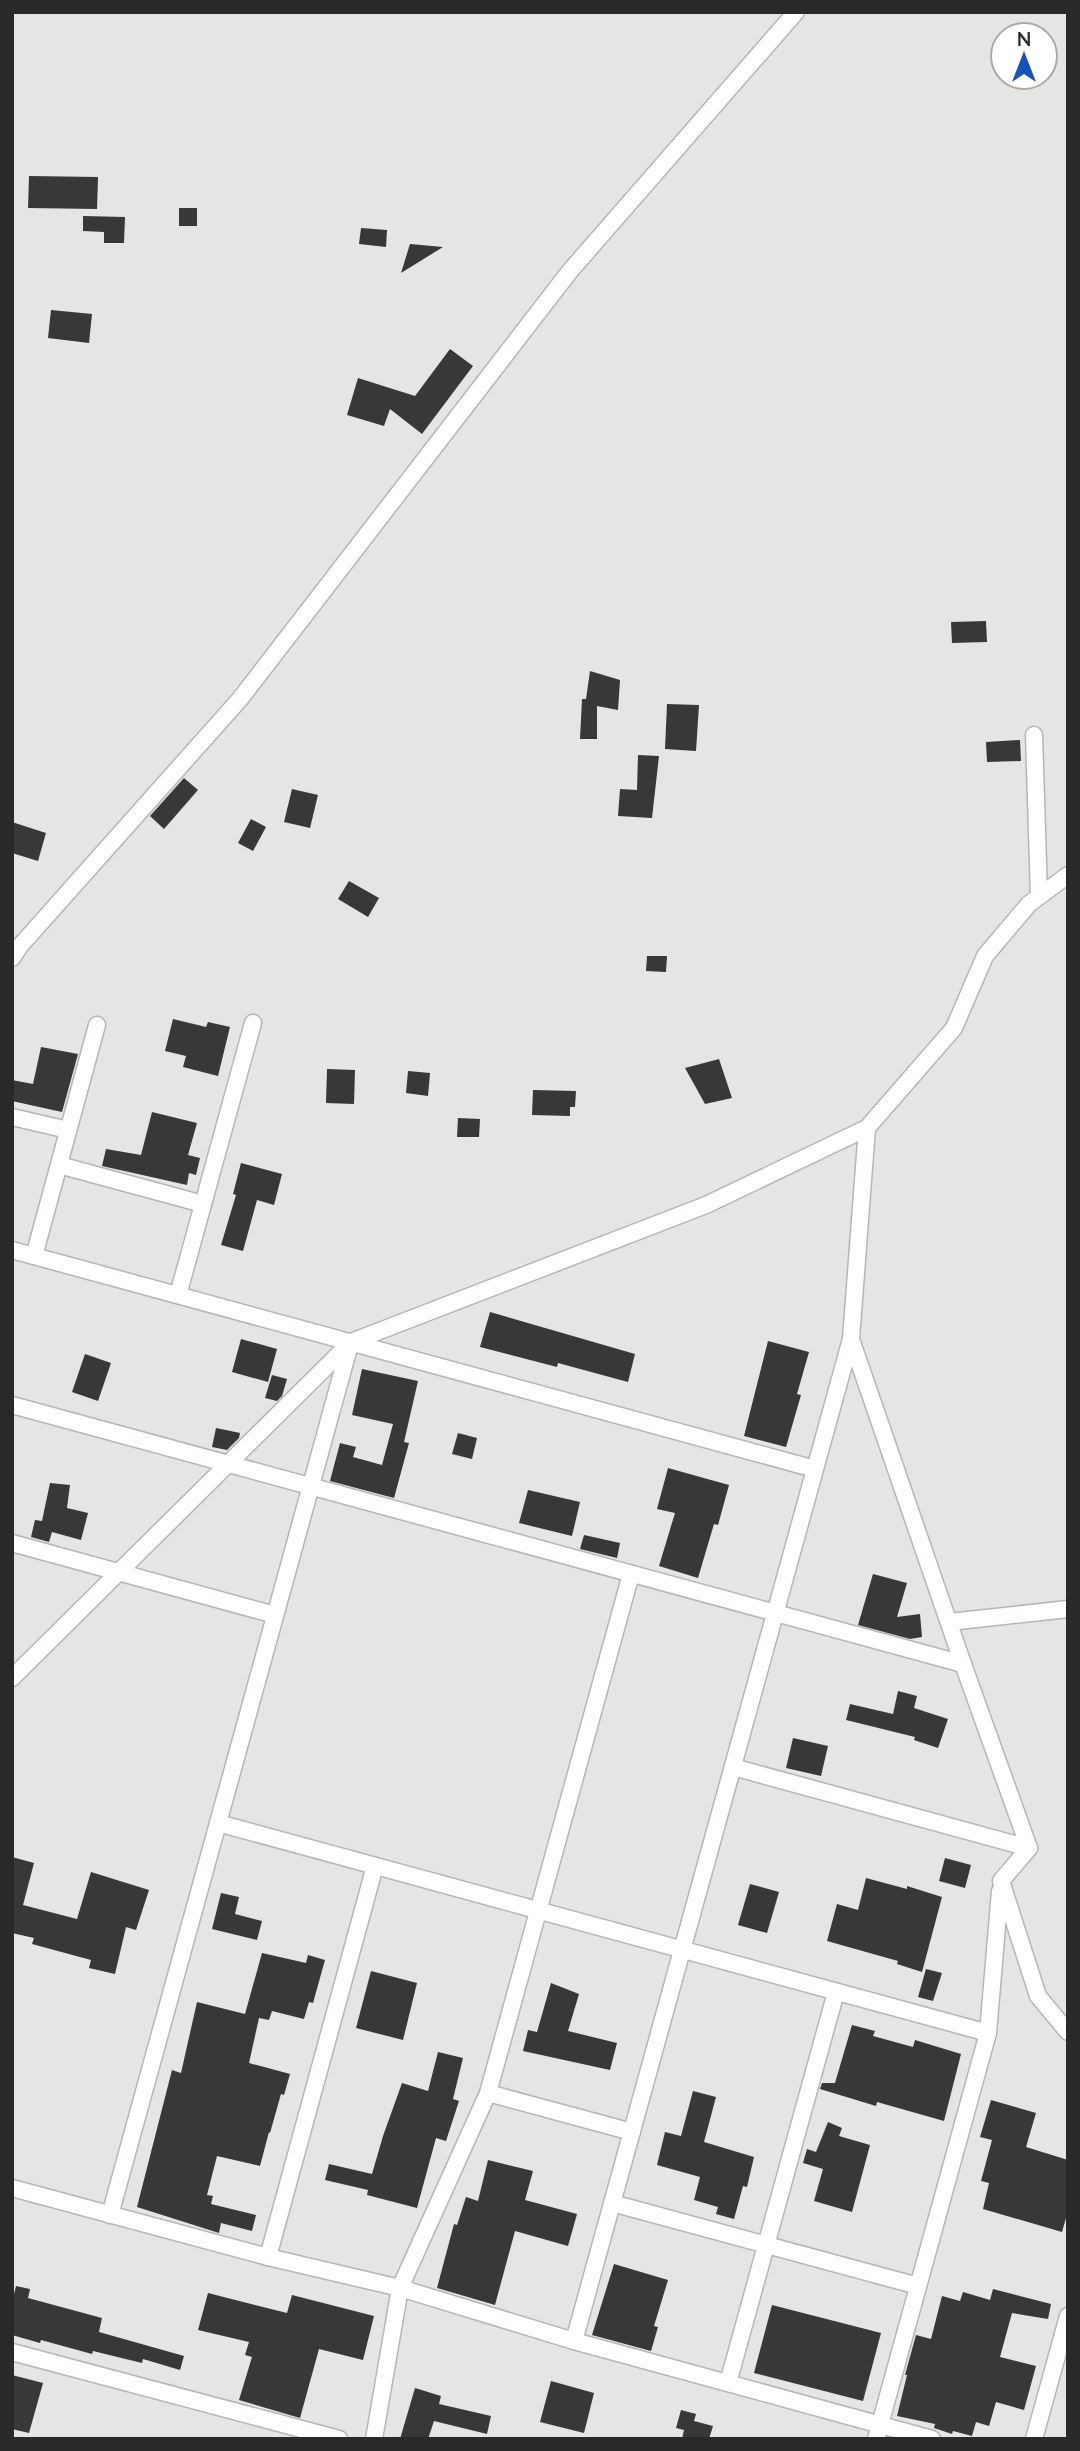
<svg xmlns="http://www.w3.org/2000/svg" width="1080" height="2451" font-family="Lato,sans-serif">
  <rect width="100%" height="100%" fill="#e3e6e2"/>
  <g fill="#363936">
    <path d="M29,176L98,177L97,209L28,208Z"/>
    <rect x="179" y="208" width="18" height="18"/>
    <path d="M83,216L125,217L124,243H104V232L83,231Z"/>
    <path d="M361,228L387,230L386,247L359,244Z"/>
    <path d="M410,244L443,247L401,273Z"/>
    <path d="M51,310L92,314L89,343L48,338Z"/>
    <path d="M450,349L473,366L422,434L390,409L384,426L347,415L358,378L415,396Z"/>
    <path d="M986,621L987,642L952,643L951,622Z"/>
    <path d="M590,671L620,680L618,710L597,706V739H580L582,699H586Z"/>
    <path d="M667,704L699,705L696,751L665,749Z"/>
    <path d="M1020,740L1021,761L987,762L986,742Z"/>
    <path d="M638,755L659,756L652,818L618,816L620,789L637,790Z"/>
    <path d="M184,778L198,790L164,829L150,816Z"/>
    <path d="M292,789L318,795L310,828L284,822Z"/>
    <path d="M251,819L266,827L253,851L238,843Z"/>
    <path d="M12,822L46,833L38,861L12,853Z"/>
    <path d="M349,881L379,898L368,917L338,899Z"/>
    <path d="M647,956H667L666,972L646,971Z"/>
    <path d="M173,1019L206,1027L208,1022L230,1027L218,1076L183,1067L186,1056L165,1051Z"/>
    <path d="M41,1047L78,1054L62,1112L12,1101V1080L33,1084Z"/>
    <path d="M719,1059L732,1098L705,1104L685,1068Z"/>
    <path d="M327,1069L355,1070L354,1104L326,1103Z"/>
    <path d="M408,1071L430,1073L428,1096L406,1093Z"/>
    <path d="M533,1090L576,1091L575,1107H570V1116L532,1115Z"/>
    <path d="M152,1112L197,1123L188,1155L200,1158L196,1175L189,1173L187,1185L102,1166L106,1149L141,1155Z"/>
    <path d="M458,1118L480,1119L479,1137H457Z"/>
    <path d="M241,1163L282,1174L274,1205L257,1200L243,1251L221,1245L236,1195L233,1194Z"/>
    <path d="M490,1312L635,1354L628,1382L558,1363L557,1367L480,1347Z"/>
    <path d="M241,1339L277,1349L268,1382L232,1372Z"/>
    <path d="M768,1341L809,1352L797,1394L801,1395L786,1447L744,1436Z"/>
    <path d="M85,1354L111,1363L98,1401L72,1392Z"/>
    <path d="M362,1369L418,1381L404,1442L409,1443L394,1498L330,1481L340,1443L356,1447L353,1457L382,1465L393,1424L352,1415Z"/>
    <path d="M272,1375L287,1379L282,1396L277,1401L265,1398Z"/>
    <path d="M216,1428L240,1433L239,1438L227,1450L212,1447Z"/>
    <path d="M458,1433L477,1438L472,1459L452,1454Z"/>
    <path d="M668,1468L729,1485L718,1525L714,1524L698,1578L659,1566L675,1513L657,1509Z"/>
    <path d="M50,1483L70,1485L67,1508L88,1513L81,1540L52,1532L49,1542L31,1537L35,1520L42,1521Z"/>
    <path d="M528,1490L580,1502L572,1536L519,1523Z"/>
    <path d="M584,1535L620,1543L617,1558L580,1549Z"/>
    <path d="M873,1574L907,1583L897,1617L920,1614L922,1637L910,1639L858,1625Z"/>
    <path d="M898,1691L917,1696L914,1708L948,1719L938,1748L914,1740L915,1737L846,1720L850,1704L893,1714Z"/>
    <path d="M793,1738L828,1746L821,1776L786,1768Z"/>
    <path d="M12,1857L34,1863L23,1905L77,1919L91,1872L149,1890L136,1930L126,1927L115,1974L89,1968L91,1960L32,1944L34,1938L12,1933Z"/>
    <path d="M945,1858L971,1865L965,1888L939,1881Z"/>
    <path d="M866,1878L907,1889V1886L942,1897L922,1972L897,1964L898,1961L827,1941L837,1904L858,1910Z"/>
    <path d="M750,1884L779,1892L767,1933L738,1925Z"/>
    <path d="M221,1893L239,1897L235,1914L262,1921L257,1940L212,1929Z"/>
    <path d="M262,1953L306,1963L308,1955L325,1960L313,2003L309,2002L304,2019L272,2011L269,2020L259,2018L249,2063L290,2074L284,2095L281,2094L270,2133L269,2132L260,2166L217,2156L207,2195L213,2196L211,2204L256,2215L252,2231L221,2223L219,2233L137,2207L172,2070L181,2073L197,2002L245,2014Z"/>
    <path d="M926,1969L942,1973L933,2001L918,1997Z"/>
    <path d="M371,1971L417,1983L403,2040L356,2028Z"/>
    <path d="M551,1983L579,1994L568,2031L617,2043L610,2070L523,2051L528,2030L537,2032Z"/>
    <path d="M852,2025L875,2031L873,2036L913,2047L915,2040L961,2054L944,2121L877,2102L876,2106L820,2089L822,2083H835Z"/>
    <path d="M438,2052L463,2058L453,2099L459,2101L446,2141L436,2138L417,2208L367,2195L368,2190L325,2180L329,2164L372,2174L383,2136L402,2083L428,2091Z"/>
    <path d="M693,2091L716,2097L704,2142L754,2157L747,2187L743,2186L734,2219L716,2214L718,2207L694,2200L700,2177L657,2165L665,2132L681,2136Z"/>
    <path d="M991,2100L1036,2113L1026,2147L1068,2160V2211L1062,2232L983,2209L989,2183L981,2181L992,2140L980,2137Z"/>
    <path d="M828,2122L842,2128L839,2136L870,2145L852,2212L814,2201L823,2169L803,2163L807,2149L816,2152Z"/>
    <path d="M488,2160L533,2171L525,2200L577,2214L568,2246L515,2231L495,2305L437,2288L454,2224L457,2225L466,2197L478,2201Z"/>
    <path d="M614,2264L668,2280L654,2326L658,2327L651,2351L592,2335Z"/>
    <path d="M16,2286L30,2289L28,2298L102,2318L99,2332L184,2356L180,2370L143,2359L142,2363L93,2351L92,2354L41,2340L40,2343L12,2335V2302Z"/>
    <path d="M993,2289L1051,2304L1048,2319L1012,2313L1000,2357L1036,2366L1024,2410L996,2402L989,2426L976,2422L972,2436L953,2431L952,2434L934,2428L935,2424L897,2416L907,2375H905L916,2335L931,2339L942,2296L960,2301L963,2292L990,2300Z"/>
    <path d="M208,2293L287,2313L292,2295L374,2316L363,2360L319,2349L300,2418L239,2400L252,2357L245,2355L249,2342L198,2330Z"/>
    <path d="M772,2305L881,2333L863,2401L754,2373Z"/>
    <path d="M12,2375L43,2383L29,2433L12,2429Z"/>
    <path d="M551,2381L594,2393L584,2433L540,2422Z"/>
    <path d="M415,2388L441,2396L439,2404L491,2416L487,2434L434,2421L428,2439H400Z"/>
    <path d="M681,2410L696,2414L694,2421L713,2426L709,2439H682L684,2430L676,2428Z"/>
  </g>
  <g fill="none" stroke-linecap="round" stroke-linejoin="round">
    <g stroke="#b4b7b4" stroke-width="19">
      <g id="minor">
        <path d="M1034,735L1039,896"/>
        <path d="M12,958L20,946L240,699L570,271L796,12"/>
        <path d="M12,1117L68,1130"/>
        <path d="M59,1165L203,1204"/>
        <path d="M12,1250L815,1469"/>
        <path d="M34,1256L97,1025"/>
        <path d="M178,1295L253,1023"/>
        <path d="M851,1339L963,1664L1029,1848L1001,1881L1038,1996L1068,2032"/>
        <path d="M12,1405L963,1664"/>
        <path d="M12,1543L275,1615"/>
        <path d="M949,1622L1068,1609"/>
        <path d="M12,1678L351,1342L706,1205L867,1128L954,1028L985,956L1029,904L1068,875"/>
        <path d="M733,1767L1029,1848"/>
        <path d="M218,1823L988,2033"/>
        <path d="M488,2093L632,2132"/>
        <path d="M12,2188L268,2257L400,2288L574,2341L932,2439"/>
        <path d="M612,2203L918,2286"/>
        <path d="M110,2215L350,1344"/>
        <path d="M268,2257L375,1866"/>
        <path d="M574,2341L851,1339L867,1128"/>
        <path d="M12,2352L339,2439"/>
        <path d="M728,2383L836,1992"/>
        <path d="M374,2439L400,2288L488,2093L631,1574"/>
        <path d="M876,2439L988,2033L1000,1891"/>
        <path d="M1034,2439L1068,2316"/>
      </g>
    </g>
    <use href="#minor" stroke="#fff" stroke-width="16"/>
  </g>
  <rect width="1080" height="2451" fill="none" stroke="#292a28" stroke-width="28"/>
  <g transform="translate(1024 56)"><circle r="33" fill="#ffffff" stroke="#a9aaa9" stroke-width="2"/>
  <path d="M0-5L12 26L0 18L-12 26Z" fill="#1751bc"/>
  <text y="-10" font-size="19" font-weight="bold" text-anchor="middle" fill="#292a28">N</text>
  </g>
</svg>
